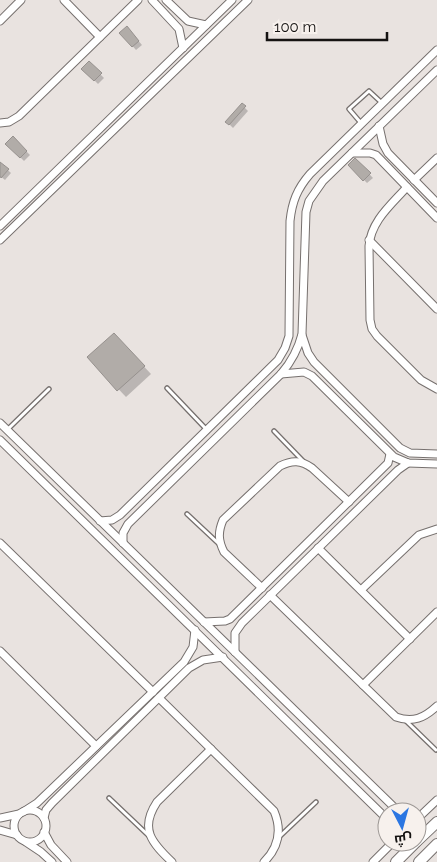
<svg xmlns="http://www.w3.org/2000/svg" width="437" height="862" font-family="Raleway,Cairo,sans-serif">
  <rect width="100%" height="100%" fill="#e9e3e0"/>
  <g fill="#0003">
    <path d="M130,31L142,45L136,50L121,33Z"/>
    <path d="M89,63L104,78L98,84L83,69Z"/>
    <path d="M242,105L248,111L233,128L227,122Z"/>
    <path d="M13,138L30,155L24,161L7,144Z"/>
    <path d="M355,159L373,178L367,183L349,165Z"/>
    <path d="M0,163L11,173L5,180L0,176Z"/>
    <path d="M121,342L151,374L126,397L89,358Z"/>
  </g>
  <g fill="#b1aca8" stroke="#96918e">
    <path d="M127,26L139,41L132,47L119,33Z"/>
    <path d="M89,61L102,73L94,81L81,69Z"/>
    <path d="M242,103L246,106L229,125L225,122Z"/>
    <path d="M13,136L27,151L20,158L5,144Z"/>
    <path d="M355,158L371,173L363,181L348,165Z"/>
    <path d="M0,162L9,169L1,178L0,176Z"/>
    <path d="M114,333L145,366L117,391L87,357Z"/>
  </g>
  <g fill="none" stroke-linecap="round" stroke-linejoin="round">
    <g stroke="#76706e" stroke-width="5.5">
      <g id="lane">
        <path d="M361,123L349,109L369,91L382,103"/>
        <path d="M167,388L206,429"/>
        <path d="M8,429L49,389"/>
        <path d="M274,431L303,461"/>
        <path d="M187,514L218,543"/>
        <path d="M405,720L436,750"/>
        <path d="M109,798L148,835"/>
        <path d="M278,838L316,802"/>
      </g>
    </g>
    <g stroke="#76706e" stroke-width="9">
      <g id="street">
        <path d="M64,0L100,37"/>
        <path d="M152,0L179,29L183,48"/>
        <path d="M166,0L188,21L206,25"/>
        <path d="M0,21L21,0"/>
        <path d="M0,123L9,122L19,116L138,0"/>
        <path d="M379,126L383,144L388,153L437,203"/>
        <path d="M352,153H370L376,155L437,218"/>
        <path d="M414,180L437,158"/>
        <path d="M407,187C391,205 371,221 369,246L370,320L372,329L377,336L421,380L437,389"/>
        <path d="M0,226L232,0"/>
        <path d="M0,240L248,0"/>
        <path d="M369,240L437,309"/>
        <path d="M302,335L308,353L314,362L400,448L410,453L437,454"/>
        <path d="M281,374L304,372L312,376L394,457L408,463L437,464"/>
        <path d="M0,423L399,812"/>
        <path d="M0,440L387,819"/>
        <path d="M100,521L112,520L120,515L278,360L285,348L289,336L290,221C292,202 297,189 310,174L437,50"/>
        <path d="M0,543L153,692"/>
        <path d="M123,543V533L128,524L281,374C292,361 298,350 302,334L306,212L309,201L323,181L437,70"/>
        <path d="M318,548L410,639"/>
        <path d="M262,588L224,552C218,540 218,532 223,520L280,466C292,460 301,460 312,468L349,502"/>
        <path d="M361,590L419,535L437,529"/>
        <path d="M270,595L396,717C413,723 424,718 437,706"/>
        <path d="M204,622L225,621L230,619L388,463L390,454"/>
        <path d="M0,651L96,746"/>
        <path d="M235,652V633L242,623L398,470L408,463"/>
        <path d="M363,685L437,612"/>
        <path d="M159,698L274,811C282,830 279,847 264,862"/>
        <circle cx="30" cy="826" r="16"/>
        <path d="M23,812L37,803L184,662L193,647L195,630"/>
        <path d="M0,818L19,814"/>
        <path d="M44,818L46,810L52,803L189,668L203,660L223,657"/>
        <path d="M417,819L437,800"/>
        <path d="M0,830L17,835"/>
        <path d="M44,832L51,845L67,862"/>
        <path d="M26,842L41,852L52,862"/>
        <path d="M172,862C152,843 139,829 157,802L211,749"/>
        <path d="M373,862L393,842"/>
      </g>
    </g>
    <g stroke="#76706e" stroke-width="12">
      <g id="secondary">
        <path d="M417,841L437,822"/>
        <path d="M396,862L416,842"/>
        <path d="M419,862L437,844"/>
      </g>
    </g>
    <use href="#lane" stroke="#fff" stroke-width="3"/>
    <use href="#street" stroke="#fff" stroke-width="7"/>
    <use href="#secondary" stroke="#fff" stroke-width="10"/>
  </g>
  <g transform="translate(402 827) rotate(174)"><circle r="24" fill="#f7f1ed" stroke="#9d9895"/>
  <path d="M0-4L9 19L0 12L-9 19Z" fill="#2b76e2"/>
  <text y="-8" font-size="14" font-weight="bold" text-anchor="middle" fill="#151312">ش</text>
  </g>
  <path d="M267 32v8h120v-8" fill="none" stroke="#151312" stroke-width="2.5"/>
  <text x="274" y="32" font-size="15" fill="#151312" stroke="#f7f1ed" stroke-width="4" paint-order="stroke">100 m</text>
</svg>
